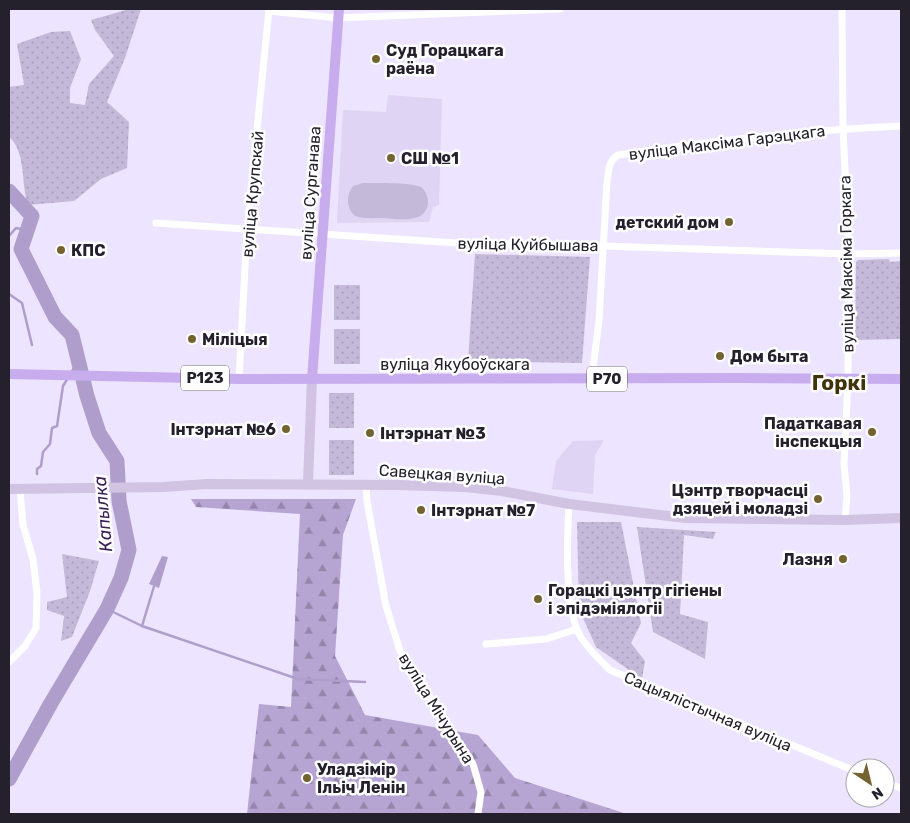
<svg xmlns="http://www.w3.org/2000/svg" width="910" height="823" font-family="Rubik,sans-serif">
  <defs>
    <pattern id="green-dots" width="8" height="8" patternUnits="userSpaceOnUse" patternTransform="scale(1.25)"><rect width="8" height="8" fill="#c5b9da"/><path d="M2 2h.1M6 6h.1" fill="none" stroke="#a99fbb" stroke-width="1.8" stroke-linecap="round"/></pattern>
    <pattern id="forest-firs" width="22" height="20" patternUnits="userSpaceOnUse" patternTransform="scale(1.25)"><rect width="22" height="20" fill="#b6a5d3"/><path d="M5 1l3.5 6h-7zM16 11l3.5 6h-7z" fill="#9486ab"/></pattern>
  </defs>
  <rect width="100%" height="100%" fill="#ede4ff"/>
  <g fill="#dfd4f4">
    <path d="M388,95L442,99L439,205L433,207L429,222L337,223L343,110L386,112Z"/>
    <path d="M604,440L595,455L593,494L552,489L556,461L573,441Z"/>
  </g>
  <g fill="url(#green-dots)">
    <path d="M126,9H141L125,58L107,102L129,122L127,168L101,179L74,201L28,205C21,186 26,150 9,137V87L24,85L17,44L51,32L70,31L81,59L70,88V103L85,105L89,84L114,56L95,30L91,20L126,10Z"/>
    <path d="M475,254L590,257L582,363L468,361Z"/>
    <path d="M889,259L890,262L901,261V339L855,340L856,262L858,260Z"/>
    <rect x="334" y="285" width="26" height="35"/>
    <rect x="334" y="329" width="26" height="35"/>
    <rect x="329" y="393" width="25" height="35"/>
    <rect x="329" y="440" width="25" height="35"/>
    <path d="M577,522H621L641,623L631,643L645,661L642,679L596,647L579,609Z"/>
    <path d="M637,527L716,532L713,539L684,535L680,614L708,622L705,659L653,632Z"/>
    <path d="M62,554L99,561L90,591L72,637L61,641L64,616L47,610V602L67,597Z"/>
  </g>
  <path fill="url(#forest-firs)" d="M191,499H356L343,535L335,656L365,715L478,735L515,778L627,814H247L259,704L291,707L300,514L196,507Z"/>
  <path fill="#c5b9da" d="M363,183C376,183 411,182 421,187C425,190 427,195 428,200C429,225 397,219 381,218C373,218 363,219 355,216C346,208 346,195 353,186Z"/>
  <path fill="#af9ecc" d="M162,556L168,557L159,588L149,584Z"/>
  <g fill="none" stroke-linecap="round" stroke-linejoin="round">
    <g stroke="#af9ecc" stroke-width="2.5">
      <path d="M9,236L16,228L26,230"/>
      <path d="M9,294L22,303L32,345"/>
      <path d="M71,373L78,361"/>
      <path d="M37,474V469L41,466L43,452L50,444L52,428L57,426L63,386L68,378"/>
      <path d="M107,609L142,626L298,679L365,682"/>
      <path d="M142,626L155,583"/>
    </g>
    <path stroke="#af9ecc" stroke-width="15" d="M9,191L32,216L21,249L55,317L72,335L87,396L99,433L117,461L119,501L129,550L121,578L107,609L51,703L9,779"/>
    <g stroke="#fff" stroke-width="7">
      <path d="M842,9L843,128L849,254L848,379L844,464L847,496L845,520"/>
      <path d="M269,11L337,18L560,9"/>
      <path d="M156,223L456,243L603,246L849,254L901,253"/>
      <path d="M593,368L599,321L607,182C609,170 608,161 618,155C712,141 807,130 901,126"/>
      <path d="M239,379L247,230L269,9"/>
      <path d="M366,484L367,501L386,606L400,651L473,764L481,792L478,814"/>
      <path d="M569,504C567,540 565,593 576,627C581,642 599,659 610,670L855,771"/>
      <path d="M486,644L546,639L577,629"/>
      <path d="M9,662L25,646L36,628L37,593L33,559L23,525L20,489"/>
      <path d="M885,782L901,788"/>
    </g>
    <g stroke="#d0c4e2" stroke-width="10">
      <path d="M308,483L312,379"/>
      <path d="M9,489L163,487L207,484L397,485L465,487L502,491L569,504L685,518L845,520L901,518"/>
    </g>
    <g stroke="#c8adee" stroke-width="10">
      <path d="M9,374L239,379L741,378L901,379"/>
      <path d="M312,379L339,9"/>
    </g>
  </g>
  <g fill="#736330" stroke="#fff" stroke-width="2">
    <circle cx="376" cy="59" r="5"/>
    <circle cx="391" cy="158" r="5"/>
    <circle cx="729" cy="222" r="5"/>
    <circle cx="61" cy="250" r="5"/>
    <circle cx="192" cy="339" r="5"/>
    <circle cx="720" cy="356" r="5"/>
    <circle cx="286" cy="429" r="5"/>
    <circle cx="872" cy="432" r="5"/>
    <circle cx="370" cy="433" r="5"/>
    <circle cx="818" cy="499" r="5"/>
    <circle cx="421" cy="510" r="5"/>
    <circle cx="843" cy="559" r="5"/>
    <circle cx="538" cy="599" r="5"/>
    <circle cx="307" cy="778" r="5"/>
  </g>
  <g text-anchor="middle" stroke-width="5" stroke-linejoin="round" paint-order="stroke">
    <g fill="#fff" stroke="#66636b" stroke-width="1">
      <rect x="181" y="365.5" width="48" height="25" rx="4"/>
      <rect x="587" y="366.5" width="40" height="25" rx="4"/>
    </g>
    <g font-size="15" font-weight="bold" fill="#24202c">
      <text x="205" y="383">Р123</text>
      <text x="607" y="384">Р70</text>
    </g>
    <g font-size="16" font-weight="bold" fill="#24202c" stroke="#fff" text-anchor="start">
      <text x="386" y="56">Суд Горацкага<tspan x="386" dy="18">раёна</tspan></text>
      <text x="401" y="164">СШ №1</text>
      <text x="719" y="228" text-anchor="end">детский дом</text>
      <text x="71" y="256">КПС</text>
      <text x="202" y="345">Міліцыя</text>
      <text x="730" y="362">Дом быта</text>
      <text x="862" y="429" text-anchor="end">Падаткавая<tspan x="862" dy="18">інспекцыя</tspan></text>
      <text x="276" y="435" text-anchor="end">Інтэрнат №6</text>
      <text x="380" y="439">Інтэрнат №3</text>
      <text x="808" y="496" text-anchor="end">Цэнтр творчасці<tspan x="808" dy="18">дзяцей і моладзі</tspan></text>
      <text x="431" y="516">Інтэрнат №7</text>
      <text x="833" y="565" text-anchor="end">Лазня</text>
      <text x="548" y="596">Горацкі цэнтр гігіены<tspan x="548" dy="18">і эпідэміялогіі</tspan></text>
      <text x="317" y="775">Уладзімір<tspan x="317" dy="18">Ільіч Ленін</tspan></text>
    </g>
    <g font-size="16" fill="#24202c" stroke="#fff">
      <text transform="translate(727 142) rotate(-7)" y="6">вуліца Максіма Гарэцкага</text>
      <text transform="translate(310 193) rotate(-86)" y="6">вуліца Сурганава</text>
      <text transform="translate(252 194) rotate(-85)" y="6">вуліца Крупскай</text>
      <text transform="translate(528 244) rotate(1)" y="6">вуліца Куйбышава</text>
      <text transform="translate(846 264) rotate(-91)" y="6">вуліца Максіма Горкага</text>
      <text x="455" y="370">вуліца Якубоўскага</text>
      <text transform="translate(442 474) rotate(4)" y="6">Савецкая вуліца</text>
      <text transform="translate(437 708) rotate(58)" y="6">вуліца Мічурына</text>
      <text transform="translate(708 711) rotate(23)" y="6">Сацыялістычная вуліца</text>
    </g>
    <g font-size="18" font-style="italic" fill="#381f57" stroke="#fff">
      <text transform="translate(103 514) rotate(-95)" y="6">Капылка</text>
    </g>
    <g font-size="21" font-weight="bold" fill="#41340a" stroke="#fff">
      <text x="839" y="390">Горкі</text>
    </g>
  </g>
  <rect width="910" height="823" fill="none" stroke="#24202c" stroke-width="20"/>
  <g transform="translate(870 783) rotate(145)"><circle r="24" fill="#ffffff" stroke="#a7a6ab"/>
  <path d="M0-4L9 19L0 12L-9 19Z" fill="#736330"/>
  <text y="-8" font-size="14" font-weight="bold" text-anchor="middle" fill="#24202c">N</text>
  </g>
</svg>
